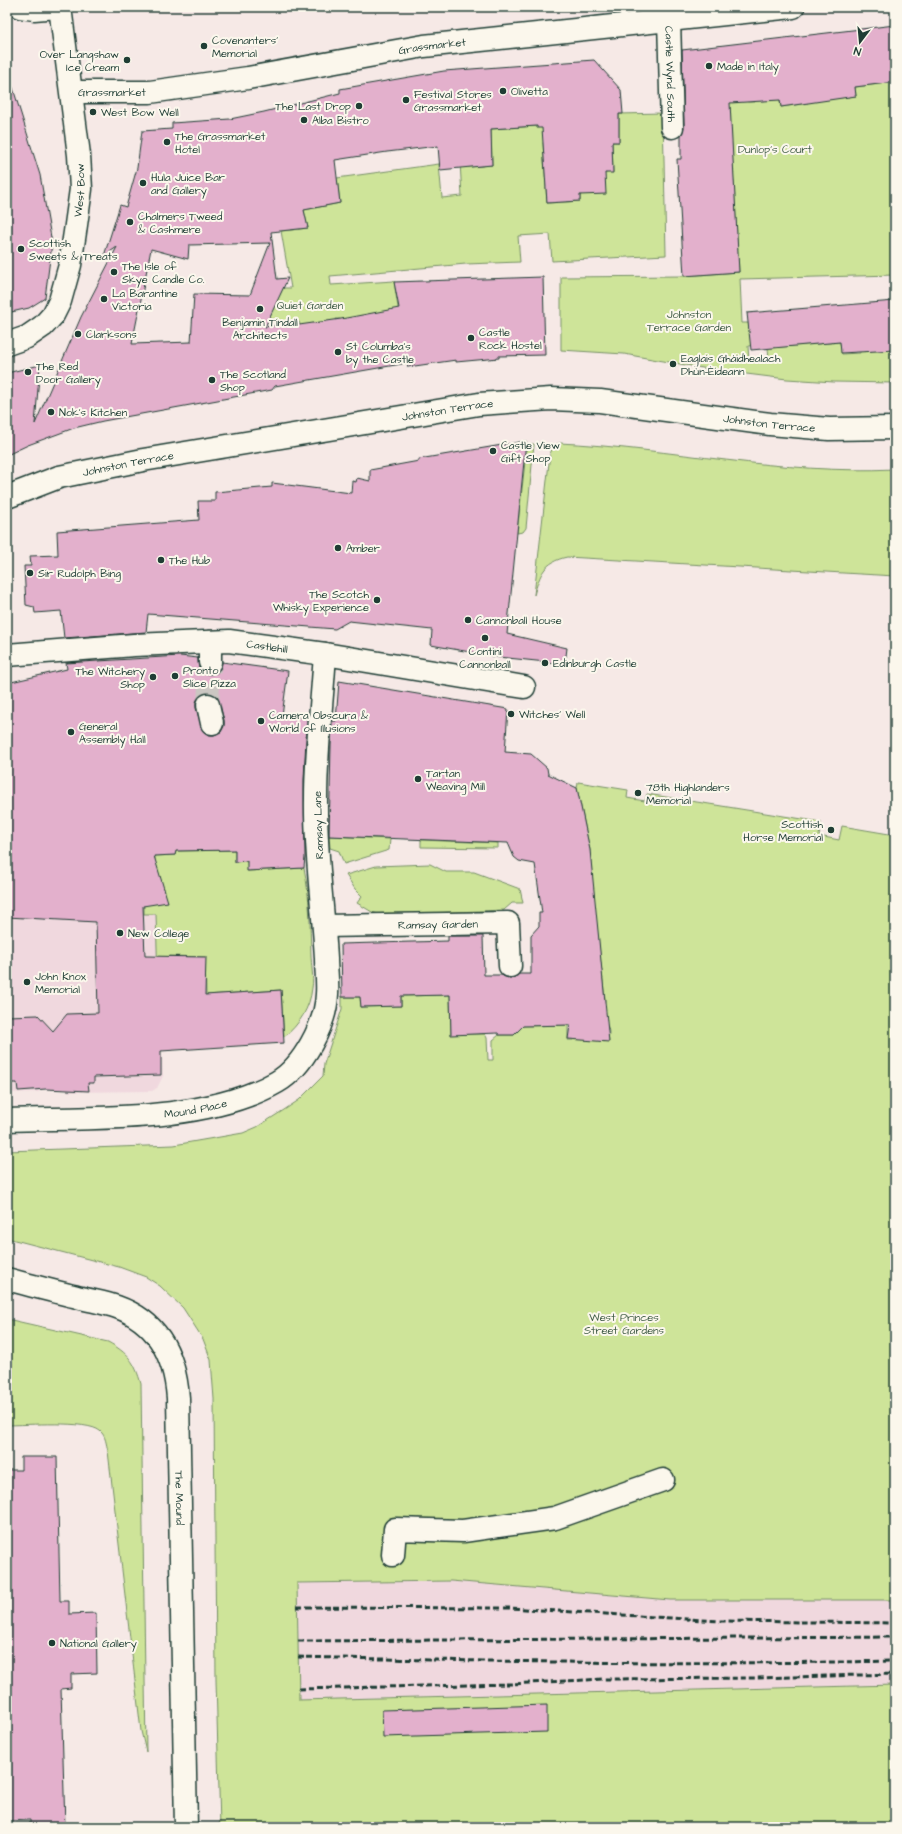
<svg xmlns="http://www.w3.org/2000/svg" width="902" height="1834" font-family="'Architects Daughter',sans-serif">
  <rect width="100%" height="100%" fill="#f6e9e6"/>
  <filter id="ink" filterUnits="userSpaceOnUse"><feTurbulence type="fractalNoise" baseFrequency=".025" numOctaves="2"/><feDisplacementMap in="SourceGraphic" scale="8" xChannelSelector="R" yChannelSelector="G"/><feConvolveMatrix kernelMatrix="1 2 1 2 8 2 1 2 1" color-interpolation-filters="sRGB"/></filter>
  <g filter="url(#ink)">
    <g fill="#f0d8de">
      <path d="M242,791L247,861L235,862V850L176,851L175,855L155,856L165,894L144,914H156L163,1076L157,1088L152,1091L68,1092V1083H39V1092L7,1093V819Z"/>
      <path d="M451,1581L670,1600H895V1685L299,1700L297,1583Z"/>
    </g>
    <g fill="#cee499" stroke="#769066">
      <path d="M895,82V275L740,279L742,323H748L758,345L748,346L749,362L769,360L768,348L840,342L842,354L860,353L859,340L895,350V383L834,382L787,379L714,370L624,354L561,350V277L684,276L739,272L729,97L744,100L748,102H755L758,98L778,91L781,107L808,103V95L830,99L856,96L855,87Z"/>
      <path d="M663,113L666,255L552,261L550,234L518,236L520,262L466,264L330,276L331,285L394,281L399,314L341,323L340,319H336L337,324L316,323L300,329L298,322L278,325L269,317L283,288H291L281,231L308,228L304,210L340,203L337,178L439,164L442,198L462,196L460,162L468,167L492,165L491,129L537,126L547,128V135L543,143L547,203L580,201V195L605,173L613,172L612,142H619V114Z"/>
      <path d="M559,443C671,448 782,475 895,469V576L567,557C544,562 540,574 534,595L550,454L553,447Z"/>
      <path d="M527,444H534L526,528L523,532L517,533Z"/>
      <path d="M578,782L628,790L627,798L645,801L647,794L821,822L819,836L839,840L842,826L895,835V1600H670L451,1581L297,1583L299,1700L895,1685V1827H220L216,1680L214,1399L211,1360L203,1339L183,1308L160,1286L146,1277L119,1267L7,1238V1151L174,1145L243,1133L257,1127L284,1110L299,1100L323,1076L324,1064L342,1009V997H360L361,1007L401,1006V996L450,995L451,1034H485L487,1038L488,1060H493V1040L499,1035H514L523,1026L568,1025V1040H573V1036L605,1041C615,1032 603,1022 603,1011C603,1007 605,1002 605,999L593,892L590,850L577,788Z"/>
      <path d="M329,836L390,839L389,850L344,864L339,851L330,848Z"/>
      <path d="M421,840L498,843V848L421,847Z"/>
      <path d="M235,850V861H247L248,871L304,868C310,897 310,925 311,954C311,965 314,977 312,988C310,1008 299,1025 284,1037L281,990L206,995L205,957L170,956L171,981H158L156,914H144V904L165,894L164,888L155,881V856L175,855L176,851Z"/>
      <path d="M430,864L446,872H474L520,889L523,903H512L504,910L382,915L372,912L357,903L362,896L355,889L346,875L376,866Z"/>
      <path d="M7,1319L108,1342C128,1353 135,1362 141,1384L146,1752L141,1731L108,1451C106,1444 106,1436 100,1431C87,1420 26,1425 7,1425Z"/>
    </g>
    <g fill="#e3b0cc" stroke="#1f3d34" fill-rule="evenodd">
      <path d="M895,25V82L855,87L856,96L781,107L780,100L730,103L739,272L684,276L677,159H681V135L684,127L682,50Z"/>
      <path d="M594,60L621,90L623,114H619V142H612L613,173H605L606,194L580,195V201L547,203L542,128H537V126L491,129L492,165L440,170L438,146L387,152L335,160L340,203L304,210L308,228L271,232L277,279L288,278L265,327L299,322V325L341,319L399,308L394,282L543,277L545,355L499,356V358L456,362V360L408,367L407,363L275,386L272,390L103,421L74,428L28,445L7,455V373L40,365L35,424L81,317L117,247L104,256L120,205L126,207L137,168L142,131L172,129V123L230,119L264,112L340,93V89L444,71ZM270,243L250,295L194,294L191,342L132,344L151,249L188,259L189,245Z"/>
      <path d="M12,85L40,175L52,243L45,298L29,308L7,313V86Z"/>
      <path d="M895,301V350L841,353L840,342L751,350L747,313Z"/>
      <path d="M526,441L507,634L567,648L565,664L498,657L431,645L432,630L349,621L335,629L148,614L146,632L64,638L61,611L35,613L34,607L26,605L24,566H31L30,556L58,555L57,531L199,520L198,501H215V492L272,487V483L351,493L352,481L356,482L357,478L370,481V470L419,461V459Z"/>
      <path d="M180,656L198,658L199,669L204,673L210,674L217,673L221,668L222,662L288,671L282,716L307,718L304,780L305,857L304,868L247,871V861L235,862V850L176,851L175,855L154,856L168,902L143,906L145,956L206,957L205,995L281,990L284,1043L161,1051V1075L94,1077V1083H88L89,1091L46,1089L18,1091L17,1083H10V1077H7V1016L38,1015L53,1031L67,1014L98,1013L96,922L7,917V683L67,669L66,663ZM206,693H212L217,697L224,720V726L221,732L214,735H208L203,731L196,708V702L199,696Z"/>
      <path d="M339,681L508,709L505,752L531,754L547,768L548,774L577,788L590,850L609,1042L568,1039L570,1025L523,1026L514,1035H499L498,1033L451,1035L450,995L401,996V1006L361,1007L360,997H342L341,944L448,941V936H483L484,975H501L510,978L519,974H531V935L539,926V913H542L535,864L519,861L514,857L508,843L329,836L331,746L332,721H336Z"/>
      <path d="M21,1457H57L60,1601H69V1614L96,1613L97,1673L71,1674V1688L61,1689L65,1827H30V1820L7,1821V1470H21Z"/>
      <path d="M547,1705V1732L383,1737L382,1710Z"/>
    </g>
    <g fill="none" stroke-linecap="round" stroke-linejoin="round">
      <path stroke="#cbc7c2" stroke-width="22" stroke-dasharray="22 11" stroke-linecap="butt" d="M208,705L210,662"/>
      <g stroke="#1f3d34" stroke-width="25">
        <g id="minor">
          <path d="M20,7L34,9L58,7"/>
          <path id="s1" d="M669,20L672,127"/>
          <path id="s2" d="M72,92H150L248,78L424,46L793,7"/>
          <path id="s3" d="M7,344L27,337L43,326L53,315L60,301L70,265L75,232L81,189L79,155L60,7"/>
          <path id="s4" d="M7,497L59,477L143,460L479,404L551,399L600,401L770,424L829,429L895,428"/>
          <path id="s5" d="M7,655L134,645L229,641L325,654L524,687"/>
          <path d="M210,662V642"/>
          <path d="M208,705L212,723"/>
          <path id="s6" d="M324,926L508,923L510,966"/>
          <path id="s7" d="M7,1120C89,1117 204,1124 277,1082C303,1067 326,1024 327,994C328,982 326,970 326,958C323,905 315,852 316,799C316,751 322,702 325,654"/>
          <path id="s8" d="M7,1279C32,1286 57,1292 81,1298C93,1301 106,1303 117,1307C159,1322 175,1357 178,1398L186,1827"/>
          <path d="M393,1555L395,1529L463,1531L555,1518L663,1480"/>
        </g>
      </g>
      <use href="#minor" stroke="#fbf7ec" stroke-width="22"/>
      <g stroke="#1f3d34" stroke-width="3" stroke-dasharray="6 3" stroke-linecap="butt">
        <path d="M297,1607L509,1608L719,1621L895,1623"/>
        <path d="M298,1641L895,1637"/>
        <path d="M298,1657C497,1662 696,1665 895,1661"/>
        <path d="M299,1689L510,1684L604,1679L757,1678L895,1674"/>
      </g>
    </g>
  </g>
  <g fill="#1f3d34" stroke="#fbf7ec" stroke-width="1.5">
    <circle cx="204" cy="46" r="4"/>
    <circle cx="127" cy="60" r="4"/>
    <circle cx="709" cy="66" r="4"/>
    <circle cx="503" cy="91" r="4"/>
    <circle cx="406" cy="100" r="4"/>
    <circle cx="359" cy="106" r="4"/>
    <circle cx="93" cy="112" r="4"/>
    <circle cx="304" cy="120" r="4"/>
    <circle cx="167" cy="142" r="4"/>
    <circle cx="143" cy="183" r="4"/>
    <circle cx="130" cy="222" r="4"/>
    <circle cx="21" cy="249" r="4"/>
    <circle cx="114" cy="272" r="4"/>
    <circle cx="104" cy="299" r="4"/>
    <circle cx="260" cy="309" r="4"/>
    <circle cx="78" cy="334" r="4"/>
    <circle cx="471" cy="338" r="4"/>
    <circle cx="338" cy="352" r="4"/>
    <circle cx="673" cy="364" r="4"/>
    <circle cx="28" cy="372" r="4"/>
    <circle cx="212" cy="380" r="4"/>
    <circle cx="51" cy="412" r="4"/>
    <circle cx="493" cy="451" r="4"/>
    <circle cx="338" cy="548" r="4"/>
    <circle cx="161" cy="560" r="4"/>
    <circle cx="30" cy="573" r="4"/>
    <circle cx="377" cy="600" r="4"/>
    <circle cx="468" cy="620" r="4"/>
    <circle cx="485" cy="638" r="4"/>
    <circle cx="545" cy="663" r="4"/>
    <circle cx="175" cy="676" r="4"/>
    <circle cx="153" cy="677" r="4"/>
    <circle cx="511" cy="714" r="4"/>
    <circle cx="261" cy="721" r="4"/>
    <circle cx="71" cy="732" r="4"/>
    <circle cx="418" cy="779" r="4"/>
    <circle cx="638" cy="793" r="4"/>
    <circle cx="831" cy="830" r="4"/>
    <circle cx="120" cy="933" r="4"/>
    <circle cx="27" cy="982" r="4"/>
    <circle cx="52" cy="1643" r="4"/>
  </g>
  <g text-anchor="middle" stroke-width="4" stroke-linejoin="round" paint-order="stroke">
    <g font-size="11" fill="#1f3d34" stroke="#fbf7ec" text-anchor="start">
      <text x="212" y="44">Covenanters'<tspan x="212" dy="13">Memorial</tspan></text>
      <text x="119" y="58" text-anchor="end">Over Langshaw<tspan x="119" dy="13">Ice Cream</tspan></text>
      <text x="717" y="70">Made in Italy</text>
      <text x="511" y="95">Olivetta</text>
      <text x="414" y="98">Festival Stores<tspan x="414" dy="13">Grassmarket</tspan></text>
      <text x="351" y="110" text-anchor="end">The Last Drop</text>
      <text x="101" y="116">West Bow Well</text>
      <text x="312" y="124">Alba Bistro</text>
      <text x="175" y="140">The Grassmarket<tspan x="175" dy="13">Hotel</tspan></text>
      <text x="151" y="181">Hula Juice Bar<tspan x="151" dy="13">and Gallery</tspan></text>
      <text x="138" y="220">Chalmers Tweed<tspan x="138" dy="13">&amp; Cashmere</tspan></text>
      <text x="29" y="247">Scottish<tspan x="29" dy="13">Sweets &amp; Treats</tspan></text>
      <text x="122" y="270">The Isle of<tspan x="122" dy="13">Skye Candle Co.</tspan></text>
      <text x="112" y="297">La Barantine<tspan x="112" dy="13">Victoria</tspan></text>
      <text x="260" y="326" text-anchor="middle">Benjamin Tindall<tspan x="260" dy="13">Architects</tspan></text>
      <text x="479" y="336">Castle<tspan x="479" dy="13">Rock Hostel</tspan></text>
      <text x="86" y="338">Clarksons</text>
      <text x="346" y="350">St Columba's<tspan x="346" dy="13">by the Castle</tspan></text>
      <text x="681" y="362">Eaglais Ghàidhealach<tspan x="681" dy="13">Dhùn-Èideann</tspan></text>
      <text x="36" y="370">The Red<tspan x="36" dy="13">Door Gallery</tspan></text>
      <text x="220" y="378">The Scotland<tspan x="220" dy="13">Shop</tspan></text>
      <text x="59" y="416">Nok’s Kitchen</text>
      <text x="501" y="449">Castle View<tspan x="501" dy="13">Gift Shop</tspan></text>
      <text x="346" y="552">Amber</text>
      <text x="169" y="564">The Hub</text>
      <text x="38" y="577">Sir Rudolph Bing</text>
      <text x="369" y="598" text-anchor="end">The Scotch<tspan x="369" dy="13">Whisky Experience</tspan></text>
      <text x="476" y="624">Cannonball House</text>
      <text x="485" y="655" text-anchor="middle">Contini<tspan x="485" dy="13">Cannonball</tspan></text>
      <text x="553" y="667">Edinburgh Castle</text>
      <text x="183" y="674">Pronto<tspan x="183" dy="13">Slice Pizza</tspan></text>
      <text x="145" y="675" text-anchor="end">The Witchery<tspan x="145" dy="13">Shop</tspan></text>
      <text x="519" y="718">Witches' Well</text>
      <text x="269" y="719">Camera Obscura &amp;<tspan x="269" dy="13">World of Illusions</tspan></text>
      <text x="79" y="730">General<tspan x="79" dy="13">Assembly Hall</tspan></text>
      <text x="426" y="777">Tartan<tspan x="426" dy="13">Weaving Mill</tspan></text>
      <text x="646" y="791">78th Highlanders<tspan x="646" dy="13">Memorial</tspan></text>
      <text x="823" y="828" text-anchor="end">Scottish<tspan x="823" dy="13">Horse Memorial</tspan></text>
      <text x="128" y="937">New College</text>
      <text x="35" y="980">John Knox<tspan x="35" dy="13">Memorial</tspan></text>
      <text x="60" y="1647">National Gallery</text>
    </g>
    <g font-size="11" fill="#1f3d34" stroke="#fbf7ec">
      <text dy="4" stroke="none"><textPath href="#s2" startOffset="364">Grassmarket</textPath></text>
      <text dy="4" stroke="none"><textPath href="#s1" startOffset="54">Castle Wynd South</textPath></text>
      <text dy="4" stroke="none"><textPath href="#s2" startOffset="40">Grassmarket</textPath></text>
      <text dy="4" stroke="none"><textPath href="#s3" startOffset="184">West Bow</textPath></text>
      <text dy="4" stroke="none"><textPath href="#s4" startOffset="450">Johnston Terrace</textPath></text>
      <text dy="4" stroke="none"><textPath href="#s4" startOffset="774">Johnston Terrace</textPath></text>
      <text dy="4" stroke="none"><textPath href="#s4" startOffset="126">Johnston Terrace</textPath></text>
      <text dy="4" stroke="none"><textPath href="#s5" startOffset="261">Castlehill</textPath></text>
      <text transform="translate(318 825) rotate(-92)" y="4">Ramsay Lane</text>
      <text dy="4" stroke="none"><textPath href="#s6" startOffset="114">Ramsay Garden</textPath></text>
      <text dy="4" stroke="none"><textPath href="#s7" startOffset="189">Mound Place</textPath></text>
      <text dy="4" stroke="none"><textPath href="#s8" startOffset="330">The Mound</textPath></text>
    </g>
    <g font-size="11" fill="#425e48" stroke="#fbf7ec">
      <text x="775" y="153">Dunlop's Court</text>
      <text x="310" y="309">Quiet Garden</text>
      <text x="689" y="318">Johnston<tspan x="689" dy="13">Terrace Garden</tspan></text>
      <text x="624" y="1321">West Princes<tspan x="624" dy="13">Street Gardens</tspan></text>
    </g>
  </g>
  <rect width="902" height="1834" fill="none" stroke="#fbf7ec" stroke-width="24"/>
  <rect x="12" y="12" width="878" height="1810" fill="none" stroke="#1f3d34" stroke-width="1.5" filter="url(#ink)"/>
  <g transform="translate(860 42) rotate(196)" stroke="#fbf7ec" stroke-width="3" paint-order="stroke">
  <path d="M0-3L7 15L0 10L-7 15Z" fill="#1f3d34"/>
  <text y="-6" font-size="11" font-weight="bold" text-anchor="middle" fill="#1f3d34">N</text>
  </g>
</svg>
